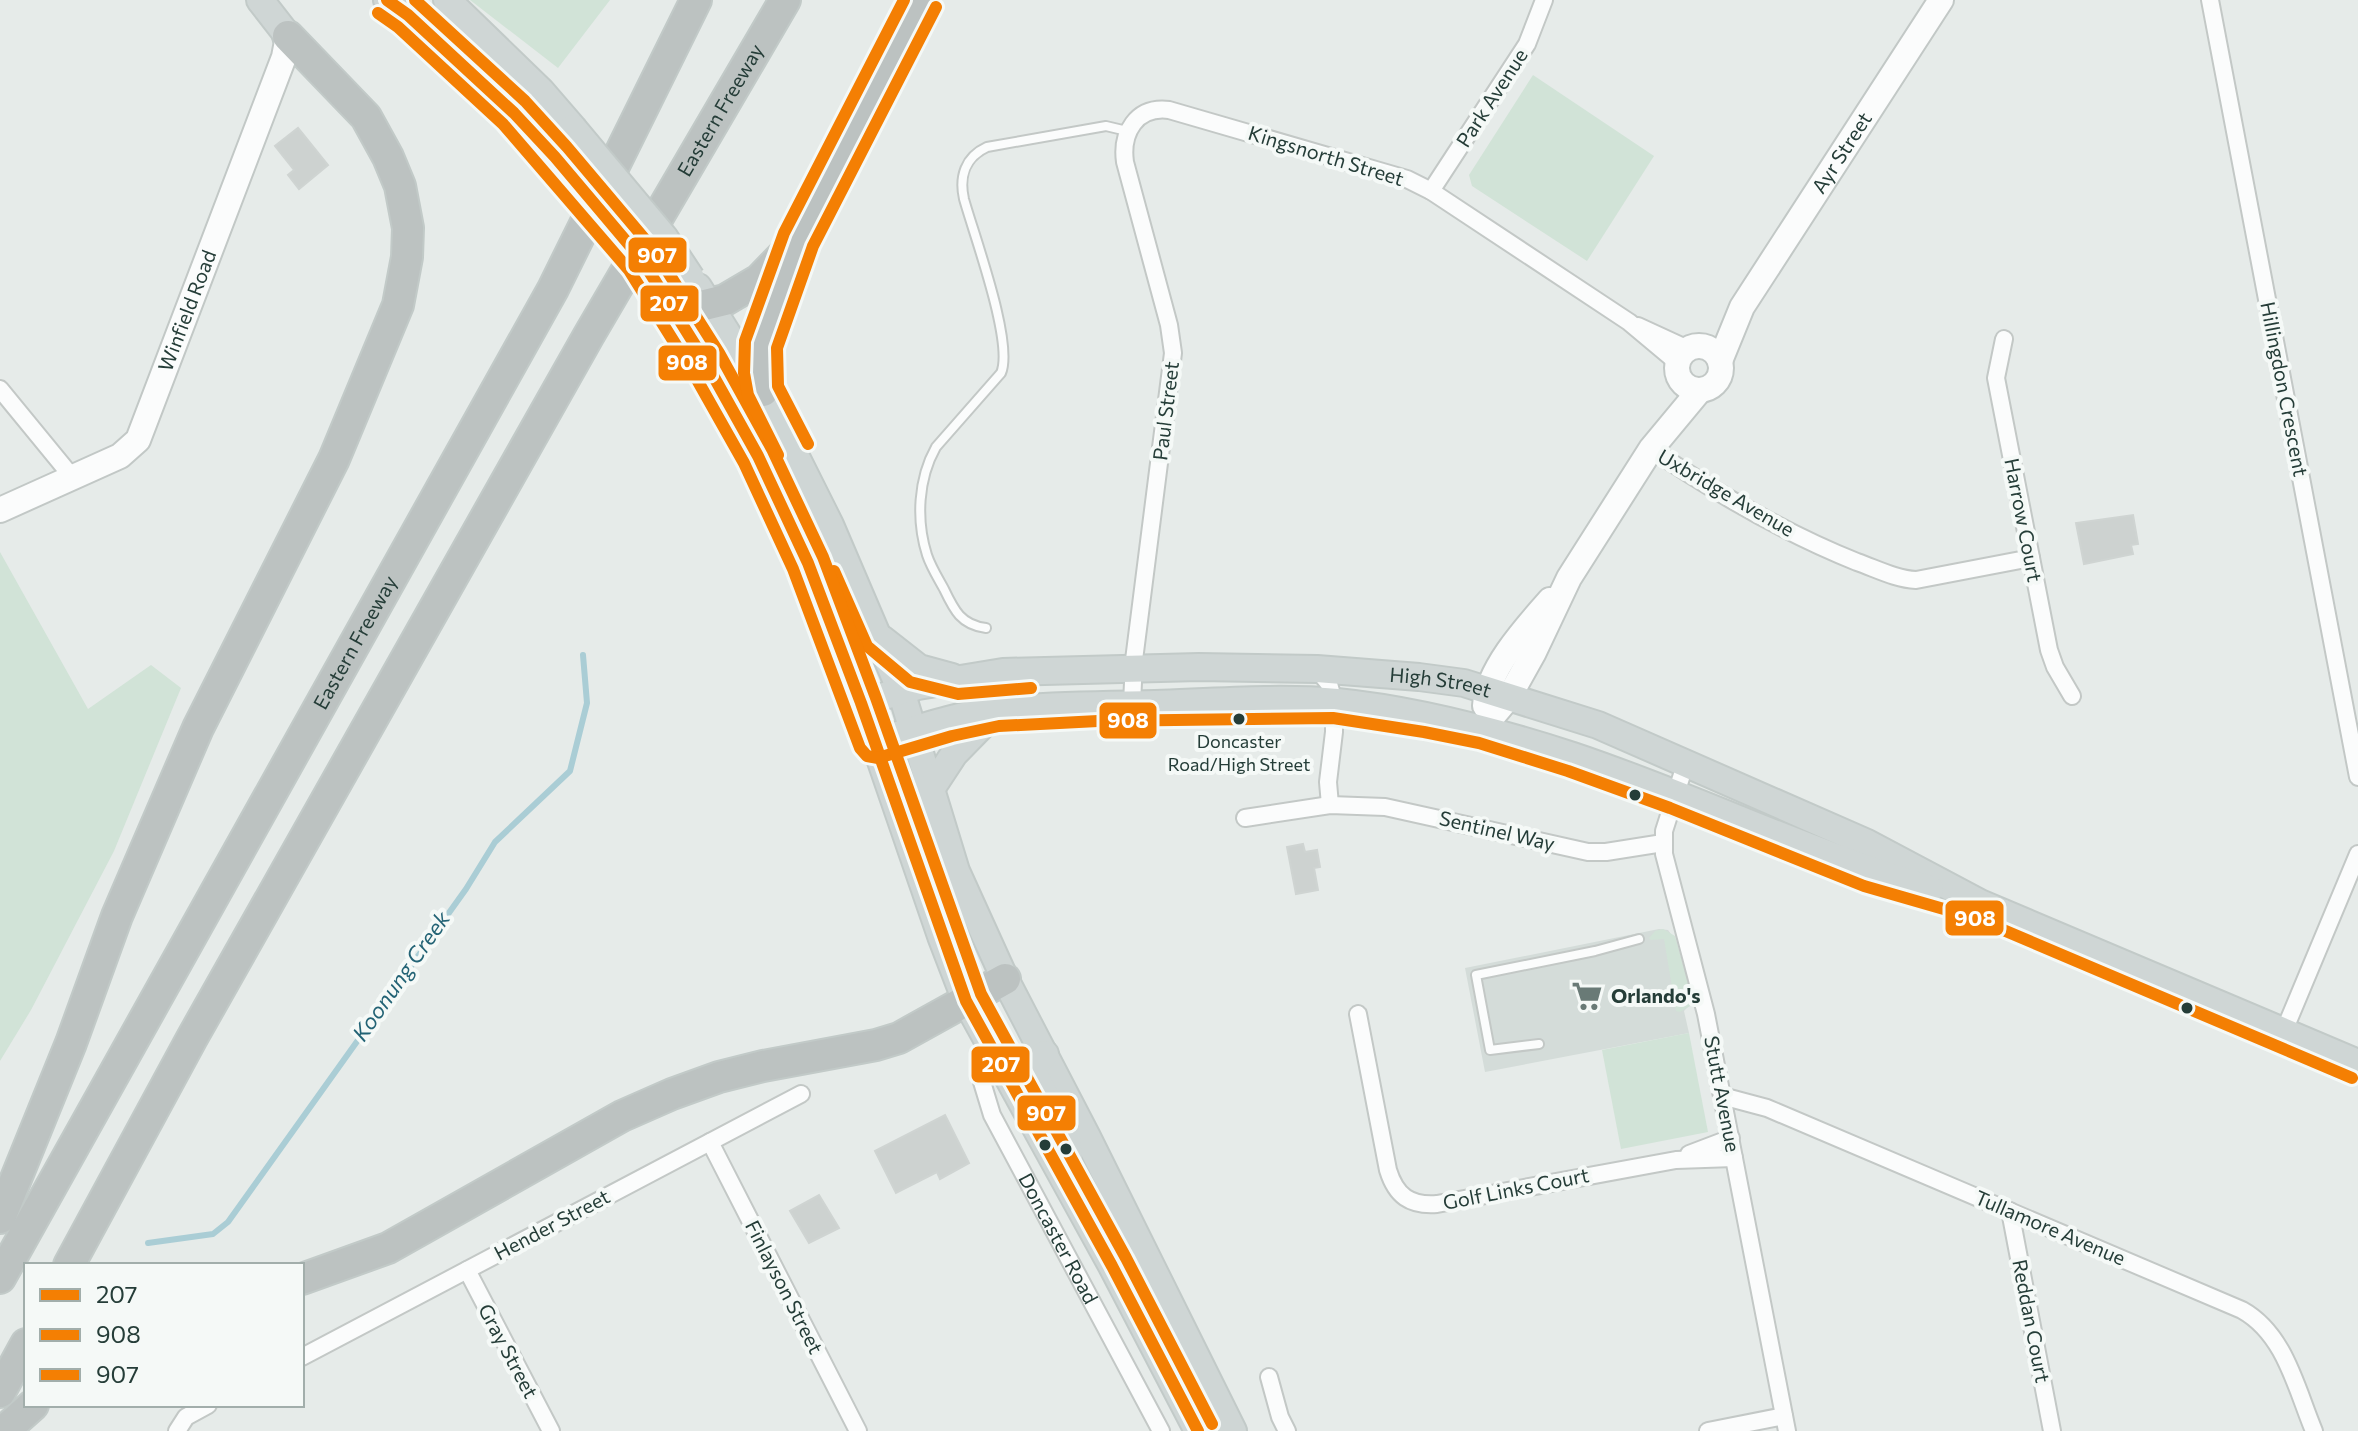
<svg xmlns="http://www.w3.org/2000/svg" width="2358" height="1431" font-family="Commissioner,sans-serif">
  <rect width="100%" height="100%" fill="#e6ebe9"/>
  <path fill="#d4dcd9" d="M1659,929L1668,930L1676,941L1693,1001L1684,1011L1689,1033L1485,1072L1465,968Z"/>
  <g fill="#d1e3d7">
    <path d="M470,0H610L558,68Z"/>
    <path d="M1533,75L1654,156L1587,261L1472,186L1469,175Z"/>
    <path d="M0,552L88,709L151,665L181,688L114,851L31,1010L0,1061Z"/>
    <path d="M1663,929L1675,936L1692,997V1005L1680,1012L1676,1011L1664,939L1651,940L1649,938L1655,931Z"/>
    <path d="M1689,1033L1708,1132L1621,1149L1602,1050Z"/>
  </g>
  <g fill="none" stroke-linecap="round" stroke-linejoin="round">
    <path stroke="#aacdd5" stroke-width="6" d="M148,1243L213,1234L228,1222L466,889L495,842L570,771L587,703L583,655"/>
  </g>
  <g fill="#cdd2d0" stroke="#cfd4d2" stroke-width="2">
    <path d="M298,128L328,165L299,189L288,175L294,170L275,146Z"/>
    <path d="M2133,515L2138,544L2131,545L2133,554L2084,564L2076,523Z"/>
    <path d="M1303,844L1305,852L1317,850L1320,867L1314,868L1318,890L1296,894L1287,847Z"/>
    <path d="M945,1115L969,1163L940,1179L937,1172L896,1193L875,1151Z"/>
    <path d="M819,1195L839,1228L809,1243L790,1211Z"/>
  </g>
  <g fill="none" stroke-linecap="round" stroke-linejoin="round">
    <g stroke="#c3c8c6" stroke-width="12">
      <g id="lane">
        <path d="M986,628C961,625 954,610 944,589C938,578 931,567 927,555C916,520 918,479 936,447L1001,373C1014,343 974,235 964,199C959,177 965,157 987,147L1106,126L1127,131"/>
        <path d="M1539,1044L1490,1050L1476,975L1595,951L1639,939"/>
      </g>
    </g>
    <g stroke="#c3c8c6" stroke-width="20">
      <g id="street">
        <path d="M2210,0L2358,777"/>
        <path d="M1431,191L1527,44L1544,0"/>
        <path d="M1638,326L1688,349"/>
        <path d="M2004,339L1996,378L2049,650L2055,667L2072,696"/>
        <path d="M0,389L73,478"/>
        <path d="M1651,449C1716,493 1784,533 1857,562C1877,569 1896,579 1916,580L2031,558"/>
        <path d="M1317,669L1329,684L1334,702V732L1328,782L1330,805"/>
        <path d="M1132,704L1134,660L1173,353L1169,325L1125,162C1121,133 1136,106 1169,110L1407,179L1431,191L1629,322L1678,363"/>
        <path d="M1686,762L1664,831V854L1706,1014L1787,1431"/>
        <path d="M1245,818L1330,805L1385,807L1588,852H1606L1663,843"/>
        <path d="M1358,1014L1388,1170C1396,1196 1410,1206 1437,1204L1676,1160L1734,1158"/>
        <path d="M2284,1031L2358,854"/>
        <path id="s1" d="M988,1041L982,1082L992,1115L1161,1431"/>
        <path d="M1722,1096L1767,1108L2242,1310C2285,1334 2296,1388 2314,1431"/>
        <path d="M710,1142L858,1431"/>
        <path d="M1689,1154L1731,1138"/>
        <path d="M2010,1211L2052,1431"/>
        <path d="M467,1270L551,1431"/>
        <path d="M302,1357L801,1094"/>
        <path d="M1269,1377L1280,1417L1287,1431"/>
        <path d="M177,1431L186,1417L208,1405"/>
        <path d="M1708,1431L1784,1416"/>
      </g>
    </g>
    <g stroke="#c2c8c6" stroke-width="28">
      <g id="secondary">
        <circle cx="1699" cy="368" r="22"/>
        <path id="s2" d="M1720,361L1742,307L1941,0"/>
        <path id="s3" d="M0,510L120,456L138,440L284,57L288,36"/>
        <path d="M1485,706C1487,670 1526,627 1550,600"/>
        <path d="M1483,728L1509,697L1533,654L1569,578L1651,449L1700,390"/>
      </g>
    </g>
    <g stroke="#c2cac8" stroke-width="30">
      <g id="primary">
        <path d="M260,0L288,36"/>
        <path d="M387,0C448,44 504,103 555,157"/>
        <path d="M447,0L541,91L573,128"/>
        <path d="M698,287L763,391L830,525L901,691L956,871L1005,979L1087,1137L1233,1431"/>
        <path d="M676,312L758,456L808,563L861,703L941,936L966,1001L1112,1266L1198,1431"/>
        <path d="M882,639L919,668L952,677"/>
        <path id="s4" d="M861,703L918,686L1003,672L1199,667L1317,669L1419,677L1464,683L1598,725L1867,843L1980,903L2358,1063"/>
        <path d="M875,742C915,730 956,715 998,710C1050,705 1103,705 1155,704C1212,702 1280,697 1337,702C1417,710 1496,731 1573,756C1693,796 1808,853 1930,889"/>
        <path d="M931,789L954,754L997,710"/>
        <path d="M1045,1054L1031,1068L1067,1138L1071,1181"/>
      </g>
    </g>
    <g stroke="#c2cac8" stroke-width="34">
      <g id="highway">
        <path d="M676,312L725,300L759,280L791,247"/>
        <path d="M763,391L760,372L761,345L798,240L922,0"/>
        <path d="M0,1218L71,1043L117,916L198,728L334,459L398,305L407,257L408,228L400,186L388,157L366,117L288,36"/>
        <path id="s5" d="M69,1265L192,1038L589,335L785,0"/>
        <path id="s6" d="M0,1278L553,289L696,0"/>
        <path d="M302,1279L388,1248L622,1116L672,1094L719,1077L763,1066L876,1045L899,1038L1005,979"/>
        <path d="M0,1392L26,1344"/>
        <path d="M4,1431L33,1405"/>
      </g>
    </g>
    <use href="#lane" stroke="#fbfcfc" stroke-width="8"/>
    <use href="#street" stroke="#fbfcfc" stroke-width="16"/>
    <use href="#secondary" stroke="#fbfcfc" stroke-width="24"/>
    <use href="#primary" stroke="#cfd6d5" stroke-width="26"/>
    <use href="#highway" stroke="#bcc2c1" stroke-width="30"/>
    <g stroke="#c2cac8" stroke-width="30" stroke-linecap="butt">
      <g id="primary-bridge">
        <path d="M573,128L664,237L691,278"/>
        <path d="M555,157L642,260L676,312"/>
      </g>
    </g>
    <use href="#primary-bridge" stroke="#cfd6d5" stroke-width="26"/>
    <g stroke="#f5f9f7" stroke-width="18">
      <path id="bus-1" d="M387,0L408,15L514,113L555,157L642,260L705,361L758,456L808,563L861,703L966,1001L1112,1266L1198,1431"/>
    </g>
    <g stroke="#f5f9f7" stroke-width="18">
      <g id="bus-2">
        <path d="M378,13L398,27L503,124L629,270L691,369L744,463L793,569L860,748L867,756L878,758L952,736L999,726L1098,721L1333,718L1424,732L1479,743L1568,771L1670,808L1864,886L1975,918L2352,1078"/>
        <path d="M808,444L778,386L777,348L813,246L936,7"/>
        <path d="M834,571L867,646L910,682L958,694L1031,688"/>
      </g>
    </g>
    <g stroke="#f5f9f7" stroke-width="18">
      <g id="bus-3">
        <path d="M415,0L525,101L567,147L654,250L719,353L772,449L823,557L876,698L981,994L1126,1258L1212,1424"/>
        <path d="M778,455L748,395L744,373L745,341L784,233L904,0"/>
      </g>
    </g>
    <use href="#bus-1" stroke="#f47f03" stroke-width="12"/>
    <use href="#bus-2" stroke="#f47f03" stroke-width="12"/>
    <use href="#bus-3" stroke="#f47f03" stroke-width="12"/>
  </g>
  <defs>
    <g id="supermarket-bare" transform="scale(2.4)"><path d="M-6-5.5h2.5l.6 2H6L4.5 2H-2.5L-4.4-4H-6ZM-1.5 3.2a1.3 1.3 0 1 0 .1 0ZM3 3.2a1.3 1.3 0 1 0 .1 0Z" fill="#697a76" stroke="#f5f9f7" stroke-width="2.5" paint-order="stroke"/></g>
  </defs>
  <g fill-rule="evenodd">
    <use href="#supermarket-bare" x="1587" y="996"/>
  </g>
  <g fill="#253d38" stroke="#f5f9f7" stroke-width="3">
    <circle cx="1239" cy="719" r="7"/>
    <circle cx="1635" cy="795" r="7"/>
    <circle cx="2187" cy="1008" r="7"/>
    <circle cx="1045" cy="1145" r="7"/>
    <circle cx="1066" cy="1149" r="7"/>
  </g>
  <g text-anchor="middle" stroke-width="8" stroke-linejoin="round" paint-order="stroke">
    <g font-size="18" fill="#253d38" stroke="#f5f9f7">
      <text x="1239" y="748">Doncaster<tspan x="1239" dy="23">Road/High Street</tspan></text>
    </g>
    <g font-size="20" fill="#253d38" stroke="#f5f9f7">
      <text transform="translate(1492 98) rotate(-57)" y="7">Park Avenue</text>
      <text dy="7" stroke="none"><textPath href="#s5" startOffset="1326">Eastern Freeway</textPath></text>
      <text dy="7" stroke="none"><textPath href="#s2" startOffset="242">Ayr Street</textPath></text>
      <text transform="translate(1326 156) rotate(17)" y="7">Kingsnorth Street</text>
      <text dy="7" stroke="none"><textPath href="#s3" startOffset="294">Winfield Road</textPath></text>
      <text transform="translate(2284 389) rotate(79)" y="7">Hillingdon Crescent</text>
      <text transform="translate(1166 411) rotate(-83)" y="7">Paul Street</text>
      <text transform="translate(1726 493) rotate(30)" y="7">Uxbridge Avenue</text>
      <text transform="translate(2023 520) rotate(79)" y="7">Harrow Court</text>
      <text dy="7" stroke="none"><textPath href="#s6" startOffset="728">Eastern Freeway</textPath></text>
      <text dy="7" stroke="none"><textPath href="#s4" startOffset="584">High Street</textPath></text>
      <text transform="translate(1497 831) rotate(13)" y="7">Sentinel Way</text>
      <text transform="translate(1722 1094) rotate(79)" y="7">Stutt Avenue</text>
      <text transform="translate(1516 1189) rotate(-11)" y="7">Golf Links Court</text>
      <text transform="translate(552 1225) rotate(-28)" y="7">Hender Street</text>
      <text transform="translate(2050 1228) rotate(23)" y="7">Tullamore Avenue</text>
      <text dy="7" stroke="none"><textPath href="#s1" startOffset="216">Doncaster Road</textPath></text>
      <text transform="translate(784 1287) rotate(63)" y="7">Finlayson Street</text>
      <text transform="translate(2031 1321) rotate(79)" y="7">Reddan Court</text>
      <text transform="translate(508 1351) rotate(62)" y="7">Gray Street</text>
    </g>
    <g font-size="20" font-weight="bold" fill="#253d38" stroke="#f5f9f7" text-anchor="start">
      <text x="1611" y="1003">Orlando's</text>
    </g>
    <g font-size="22" font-style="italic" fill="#236375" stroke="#f5f9f7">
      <text transform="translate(401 976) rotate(-55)" y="8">Koonung Creek</text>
    </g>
  </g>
  <g stroke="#f5f9f7" stroke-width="3">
    <rect x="627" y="236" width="61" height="38" rx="8" fill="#f47f03"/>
    <rect x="639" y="284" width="61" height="39" rx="8" fill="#f47f03"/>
    <rect x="657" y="344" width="61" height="38" rx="8" fill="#f47f03"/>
    <rect x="1098" y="701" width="60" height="39" rx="8" fill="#f47f03"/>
    <rect x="1944" y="899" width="61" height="38" rx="8" fill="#f47f03"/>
    <rect x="970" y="1045" width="61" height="39" rx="8" fill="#f47f03"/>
    <rect x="1016" y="1094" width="61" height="38" rx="8" fill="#f47f03"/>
  </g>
  <g font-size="22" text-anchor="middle" font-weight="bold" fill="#fff">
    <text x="657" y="263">907</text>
    <text x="669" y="311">207</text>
    <text x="687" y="370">908</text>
    <text x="1128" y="728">908</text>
    <text x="1975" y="926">908</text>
    <text x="1001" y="1072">207</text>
    <text x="1046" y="1121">907</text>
  </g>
  <rect x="24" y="1263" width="280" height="144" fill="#f5f9f7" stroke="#a2aeab" stroke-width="2"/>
  <rect x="40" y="1289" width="40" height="12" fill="#f47f03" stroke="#a2aeab" stroke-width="2"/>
  <text x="96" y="1303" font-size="24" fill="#253d38">207</text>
  <rect x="40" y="1329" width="40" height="12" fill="#f47f03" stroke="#a2aeab" stroke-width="2"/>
  <text x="96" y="1343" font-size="24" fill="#253d38">908</text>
  <rect x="40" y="1369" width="40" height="12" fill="#f47f03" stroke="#a2aeab" stroke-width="2"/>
  <text x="96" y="1383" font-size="24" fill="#253d38">907</text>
</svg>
